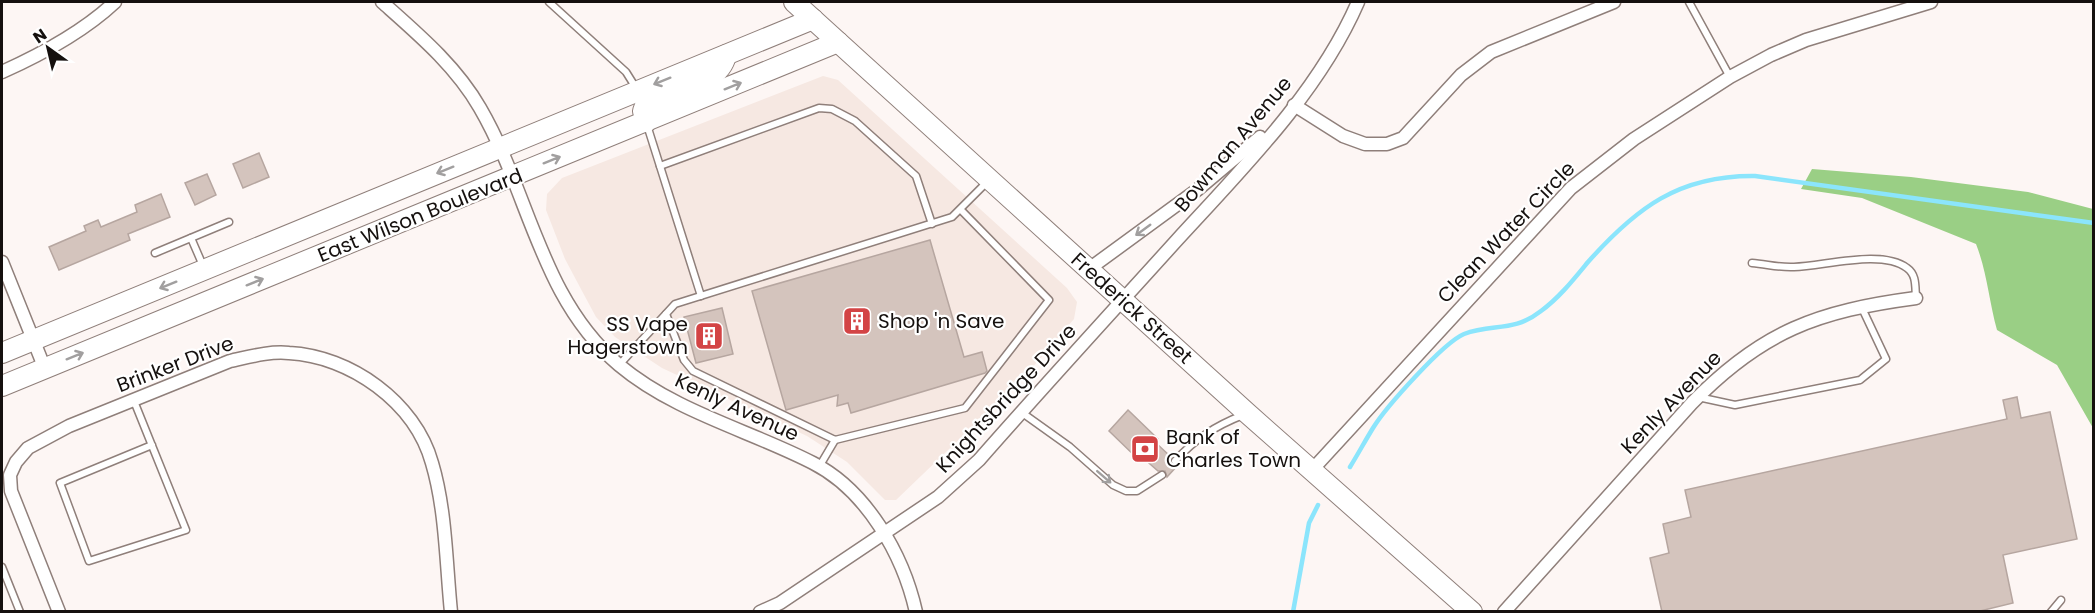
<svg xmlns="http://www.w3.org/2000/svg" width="2095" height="613" font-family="Poppins,sans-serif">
  <rect width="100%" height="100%" fill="#fdf6f4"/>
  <path fill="#f6e8e2" d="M823,76L838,80L1067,288L1077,302L1074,319L1025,376L896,500H885L847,462L807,436L662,368L615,337L596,317L582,291L565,259L546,210L547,194L562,178Z"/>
  <path fill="#9acf85" d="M1812,169L1911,177L2028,192L2093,209V428L2057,365L1997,330C1989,301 1987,272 1976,244L1862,198L1801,189Z"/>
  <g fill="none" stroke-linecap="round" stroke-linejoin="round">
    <g stroke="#8be5fc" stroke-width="4.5">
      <path d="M1350,467C1358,454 1365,441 1373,428C1386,407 1443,343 1464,334C1493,323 1513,333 1541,311C1559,298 1574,279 1588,262C1636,208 1679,175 1755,176L2094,223"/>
      <path d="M1293,612L1309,523L1318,505"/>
    </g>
  </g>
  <g fill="#d4c4bd" stroke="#b6a6a0" stroke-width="1.5">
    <path d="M259,153L269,177L243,188L233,164Z"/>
    <path d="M207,174L216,195L195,205L185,183Z"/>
    <path d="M161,194L170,217L128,234L130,240L59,270L49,247L86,231L84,226L98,220L101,227L137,212L135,205Z"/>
    <path d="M930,240L964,357L982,352L987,371L985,373L851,413L848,403L837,406L838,395L786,410L752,291Z"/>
    <path d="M722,308L733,354L696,363L684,317Z"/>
    <path d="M2017,397L2021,418L2050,412L2077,539L2003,555L2013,603L1976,612H1662L1650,558L1669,553L1663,524L1691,517L1685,490L2007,419L2003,400Z"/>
    <path d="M1128,410L1158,439L1155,442L1171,457V464L1177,466L1167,477L1165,471H1158L1142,457L1139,460L1109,431Z"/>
  </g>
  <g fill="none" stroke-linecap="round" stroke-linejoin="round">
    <g stroke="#8f7f7a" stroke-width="9">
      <g id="service">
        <path d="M549,2L626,72L636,88"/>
        <path d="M1689,2L1730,77"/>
        <path d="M647,125L701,296"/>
        <path d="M660,166L819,108L832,109L855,121L916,176L932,224"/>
        <path d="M191,238L204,268"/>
        <path d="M155,253L229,222"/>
        <path d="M1752,263C1766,264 1780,268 1794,267C1825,266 1882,249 1907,268C1917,275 1915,287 1916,298"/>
        <path d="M666,314L684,360L693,371L835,440L965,408L1049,300L961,210"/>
        <path d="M619,365L675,304L952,217L987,182"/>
        <path d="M1698,397L1735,405L1860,380L1886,359L1861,306"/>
        <path d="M134,401L186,530L89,561L60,483L152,445"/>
        <path d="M1021,412L1070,447L1113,485L1126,491H1137L1162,475"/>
        <path d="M1175,461C1195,439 1215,426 1243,415"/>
        <path d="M819,467L835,440"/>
        <path d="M2,567L20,612"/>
        <path d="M2051,612L2061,600"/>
      </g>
    </g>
    <g stroke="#8f7f7a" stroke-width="15">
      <g id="minor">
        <path d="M382,2C418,34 456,66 480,108C530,194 540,298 619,365C675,412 749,430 813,463C866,490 903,554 916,612"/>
        <path d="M2,72C42,54 83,32 115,2"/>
        <path d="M1294,105L1343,136L1365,144H1387L1403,138L1461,75L1491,52L1614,2"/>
        <path d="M2,262L45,369"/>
        <path d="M1089,269L1197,190L1260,137"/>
        <path d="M1312,470L1571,188L1634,139L1730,77L1771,55L1806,40L1931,2"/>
        <path d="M59,612L11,491L10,475L16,462L28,448L69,426L230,361C249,357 269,351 289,353C350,356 415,402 432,463C446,510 446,563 451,612"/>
        <path d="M760,612L780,603L938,497L979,460C1044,386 1111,313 1177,240C1243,168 1319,92 1358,2"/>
        <path d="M1504,612L1692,403C1762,331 1818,311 1916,298"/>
      </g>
    </g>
    <g stroke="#8f7f7a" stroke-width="22">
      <g id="primary">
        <path d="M794,2L1247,413L1472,612"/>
        <path d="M646,122L643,111L646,103C671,89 720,86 726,55"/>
        <path d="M2,353L813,19"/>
        <path d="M2,386L838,42"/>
      </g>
    </g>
    <use href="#service" stroke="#fff" stroke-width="6"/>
    <use href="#minor" stroke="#fff" stroke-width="12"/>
    <use href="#primary" stroke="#fff" stroke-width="20"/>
  </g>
  <defs><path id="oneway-shaft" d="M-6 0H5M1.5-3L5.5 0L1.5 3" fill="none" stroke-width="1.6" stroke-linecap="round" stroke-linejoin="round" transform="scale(1.5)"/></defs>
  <g stroke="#a19f9f">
    <use href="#oneway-shaft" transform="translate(662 81) rotate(158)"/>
    <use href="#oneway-shaft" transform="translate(733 86) rotate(-22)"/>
    <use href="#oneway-shaft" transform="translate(552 160) rotate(-22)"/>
    <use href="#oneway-shaft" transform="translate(445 170) rotate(158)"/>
    <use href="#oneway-shaft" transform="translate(1143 230) rotate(144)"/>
    <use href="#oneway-shaft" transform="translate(255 282) rotate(-22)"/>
    <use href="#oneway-shaft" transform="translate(168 285) rotate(158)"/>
    <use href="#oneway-shaft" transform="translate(75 356) rotate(-22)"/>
    <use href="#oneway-shaft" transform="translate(1104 477) rotate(41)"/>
  </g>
  <defs>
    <g id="building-square" transform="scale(1.5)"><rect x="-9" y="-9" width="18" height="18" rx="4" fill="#d34445" stroke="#fff"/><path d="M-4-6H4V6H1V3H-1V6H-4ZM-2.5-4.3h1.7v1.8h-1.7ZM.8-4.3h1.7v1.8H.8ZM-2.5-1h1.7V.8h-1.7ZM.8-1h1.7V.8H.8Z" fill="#fff"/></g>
    <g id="bank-square" transform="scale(1.5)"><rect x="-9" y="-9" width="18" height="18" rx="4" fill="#d34445" stroke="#fff"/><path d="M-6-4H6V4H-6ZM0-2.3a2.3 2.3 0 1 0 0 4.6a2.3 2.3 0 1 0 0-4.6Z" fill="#fff"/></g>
  </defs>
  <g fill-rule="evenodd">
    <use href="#building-square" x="857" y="321"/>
    <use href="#building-square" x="709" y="336"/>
    <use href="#bank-square" x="1145" y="449"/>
  </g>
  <g text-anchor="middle" stroke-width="4.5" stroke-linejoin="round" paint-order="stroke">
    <g font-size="20" fill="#15100e" stroke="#fff">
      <text transform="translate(1233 144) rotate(-50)" y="7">Bowman Avenue</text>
      <text transform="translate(420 215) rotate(-22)" y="7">East Wilson Boulevard</text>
      <text transform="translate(1506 232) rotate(-46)" y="7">Clean Water Circle</text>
      <text transform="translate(1132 308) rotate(42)" y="7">Frederick Street</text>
      <text transform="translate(175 364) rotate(-21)" y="7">Brinker Drive</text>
      <text transform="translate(1006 398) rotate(-47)" y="7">Knightsbridge Drive</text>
      <text transform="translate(1671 402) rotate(-46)" y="7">Kenly Avenue</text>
      <text transform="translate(737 407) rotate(25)" y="7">Kenly Avenue</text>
    </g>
    <g font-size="20" fill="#15100e" stroke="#fff" text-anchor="start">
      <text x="878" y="328">Shop 'n Save</text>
      <text x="688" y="331" text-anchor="end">SS Vape<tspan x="688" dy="23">Hagerstown</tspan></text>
      <text x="1166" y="444">Bank of<tspan x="1166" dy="23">Charles Town</tspan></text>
    </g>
  </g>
  <rect width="2095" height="613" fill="none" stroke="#15100e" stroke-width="6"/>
  <g transform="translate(48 48) rotate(326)" stroke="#ffffff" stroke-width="4.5" paint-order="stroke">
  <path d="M0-4.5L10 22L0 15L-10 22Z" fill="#15100e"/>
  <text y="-9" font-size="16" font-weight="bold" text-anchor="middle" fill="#15100e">N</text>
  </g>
</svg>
